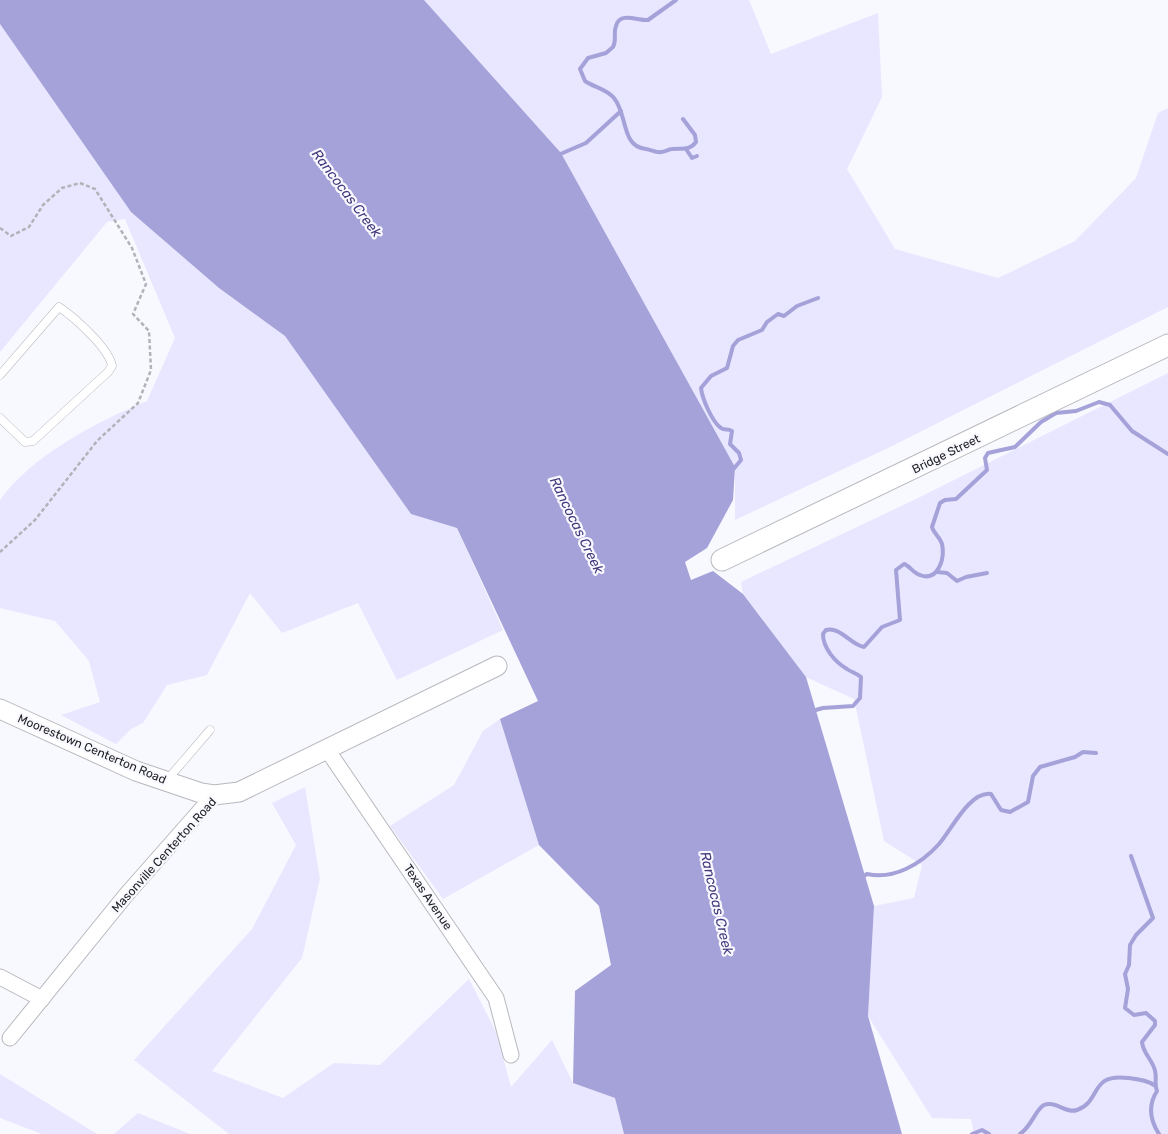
<svg xmlns="http://www.w3.org/2000/svg" width="1168" height="1134" font-family="Rubik,sans-serif">
  <rect width="100%" height="100%" fill="#f8f8ff"/>
  <g fill="#e8e7ff">
    <path d="M424,0H749L771,54L878,13L882,97L847,169L895,249L998,278L1075,241L1136,178L1158,113L1168,108V307L888,448L735,520V467L561,153Z"/>
    <path d="M0,24L131,212L219,288L285,336L411,514L457,528L503,630L397,680L358,603L282,633L250,593L207,675L167,685L143,723L131,729L116,744L61,715L100,702L89,661L55,621L0,608V500C31,456 98,421 147,401L175,338L125,219L107,222L0,352Z"/>
    <path d="M1168,373V1134H974L971,1119L932,1118L868,1016L874,906L914,898L922,865L884,841L854,699L806,677L743,594L741,582L914,500Z"/>
    <path d="M500,719L539,845L443,899L390,826L454,785L483,731Z"/>
    <path d="M305,787L320,879L302,958L212,1071L283,1098L334,1063L380,1065L469,979L496,1032L511,1087L552,1040L573,1083L615,1098L624,1134H229L134,1060L252,929L296,845L272,803Z"/>
    <path d="M0,1074L97,1134H42L0,1118Z"/>
    <path d="M138,1113L190,1134H114Z"/>
  </g>
  <path fill="#a5a1d9" d="M0,0H424L561,153L735,467L733,500L707,548L685,562L691,580L713,571L743,594L806,677L874,906L868,1016L902,1134H624L615,1098L573,1083L575,991L611,965L599,906L539,845L500,719L538,701L457,528L411,514L285,336L219,288L131,212L0,24Z"/>
  <g fill="none" stroke-linecap="round" stroke-linejoin="round">
    <g stroke="#a5a1d9" stroke-width="4">
      <path d="M676,0L648,20C638,21 620,11 616,26C613,33 617,40 613,47L606,53L588,58L580,69L585,81C595,88 605,88 614,98C628,115 621,147 646,149C652,150 656,153 661,152C665,152 669,149 672,149C683,148 689,151 696,142L695,135L683,119"/>
      <path d="M686,149L692,158L697,156"/>
      <path d="M558,155L586,143L621,111"/>
      <path d="M731,472L741,460L739,453L730,444L732,431C728,428 725,431 721,428C712,422 702,398 701,388L711,376L727,368L733,346L738,340L762,330L767,322L778,314L784,316L797,306L818,298"/>
      <path d="M937,572L947,573L957,581L966,577L987,573"/>
      <path d="M812,711L823,708L853,706L860,698L861,677C856,673 851,672 847,669C835,662 823,648 823,634L826,630C840,626 851,645 864,647L882,627L900,620L896,570L904,564C910,566 913,573 920,575C938,582 945,559 942,544C940,537 934,534 932,527L940,503L945,500L956,499L987,470L985,458L988,453L1015,447L1041,422L1056,413L1076,411L1099,402L1110,405L1132,431L1168,454"/>
      <path d="M1131,856L1153,918L1136,935L1130,945L1129,965L1125,974L1128,989L1125,1008L1134,1015L1146,1013L1155,1021V1025L1142,1042C1143,1054 1153,1060 1155,1071C1157,1078 1154,1084 1157,1091C1148,1105 1150,1120 1159,1134"/>
      <path d="M861,878L867,874C894,880 921,864 939,844C951,831 969,791 991,794L1001,810L1010,812L1028,802L1033,776L1040,767L1075,757L1083,752L1096,753"/>
      <path d="M972,1134L982,1130L989,1134"/>
      <path d="M1020,1134C1032,1126 1035,1110 1044,1105C1055,1100 1066,1114 1077,1110C1102,1101 1089,1073 1128,1078C1137,1079 1147,1080 1154,1085"/>
    </g>
    <g stroke="#b8b8bf" stroke-width="9">
      <g id="service">
        <path d="M0,375L59,307C74,317 109,348 112,366L108,372L33,441L25,442L0,418"/>
        <path d="M167,780L210,730"/>
      </g>
    </g>
    <g stroke="#b8b8bf" stroke-width="17">
      <g id="minor">
        <path d="M326,748L496,998L511,1055"/>
        <path d="M0,977L42,999"/>
        <path d="M10,1038L126,895L214,795"/>
      </g>
    </g>
    <g stroke="#b8b8bf" stroke-width="21">
      <path id="tertiary" d="M0,709L136,771L201,793L214,795L239,792L497,666"/>
    </g>
    <g stroke="#b8b8bf" stroke-width="23">
      <path id="secondary" d="M722,560L1168,345"/>
    </g>
    <path stroke="#b2b2b8" stroke-width="2.5" stroke-dasharray="4 2.5" stroke-linecap="butt" d="M0,228L11,236L29,227L43,205L62,188L80,183L95,189L132,248L146,284L133,314L149,331L151,370L138,403L97,441L35,520L0,552"/>
    <use href="#service" stroke="#fff" stroke-width="8"/>
    <use href="#minor" stroke="#fff" stroke-width="15"/>
    <use href="#tertiary" stroke="#fff" stroke-width="19"/>
    <use href="#secondary" stroke="#fff" stroke-width="21"/>
  </g>
  <g text-anchor="middle" stroke-width="4.5" stroke-linejoin="round" paint-order="stroke">
    <g font-size="12" fill="#232325" stroke="#f8f8ff">
      <text transform="translate(946 454) rotate(-26)" y="4">Bridge Street</text>
      <text transform="translate(92 749) rotate(23)" y="4">Moorestown Centerton Road</text>
      <text transform="translate(164 855) rotate(-48)" y="4">Masonville Centerton Road</text>
      <text transform="translate(428 897) rotate(56)" y="4">Texas Avenue</text>
    </g>
    <g font-size="14" font-style="italic" fill="#44397c" stroke="#f8f8ff">
      <text transform="translate(347 193) rotate(53)" y="5">Rancocas Creek</text>
      <text transform="translate(577 525) rotate(64)" y="5">Rancocas Creek</text>
      <text transform="translate(717 903) rotate(77)" y="5">Rancocas Creek</text>
    </g>
  </g>
</svg>
